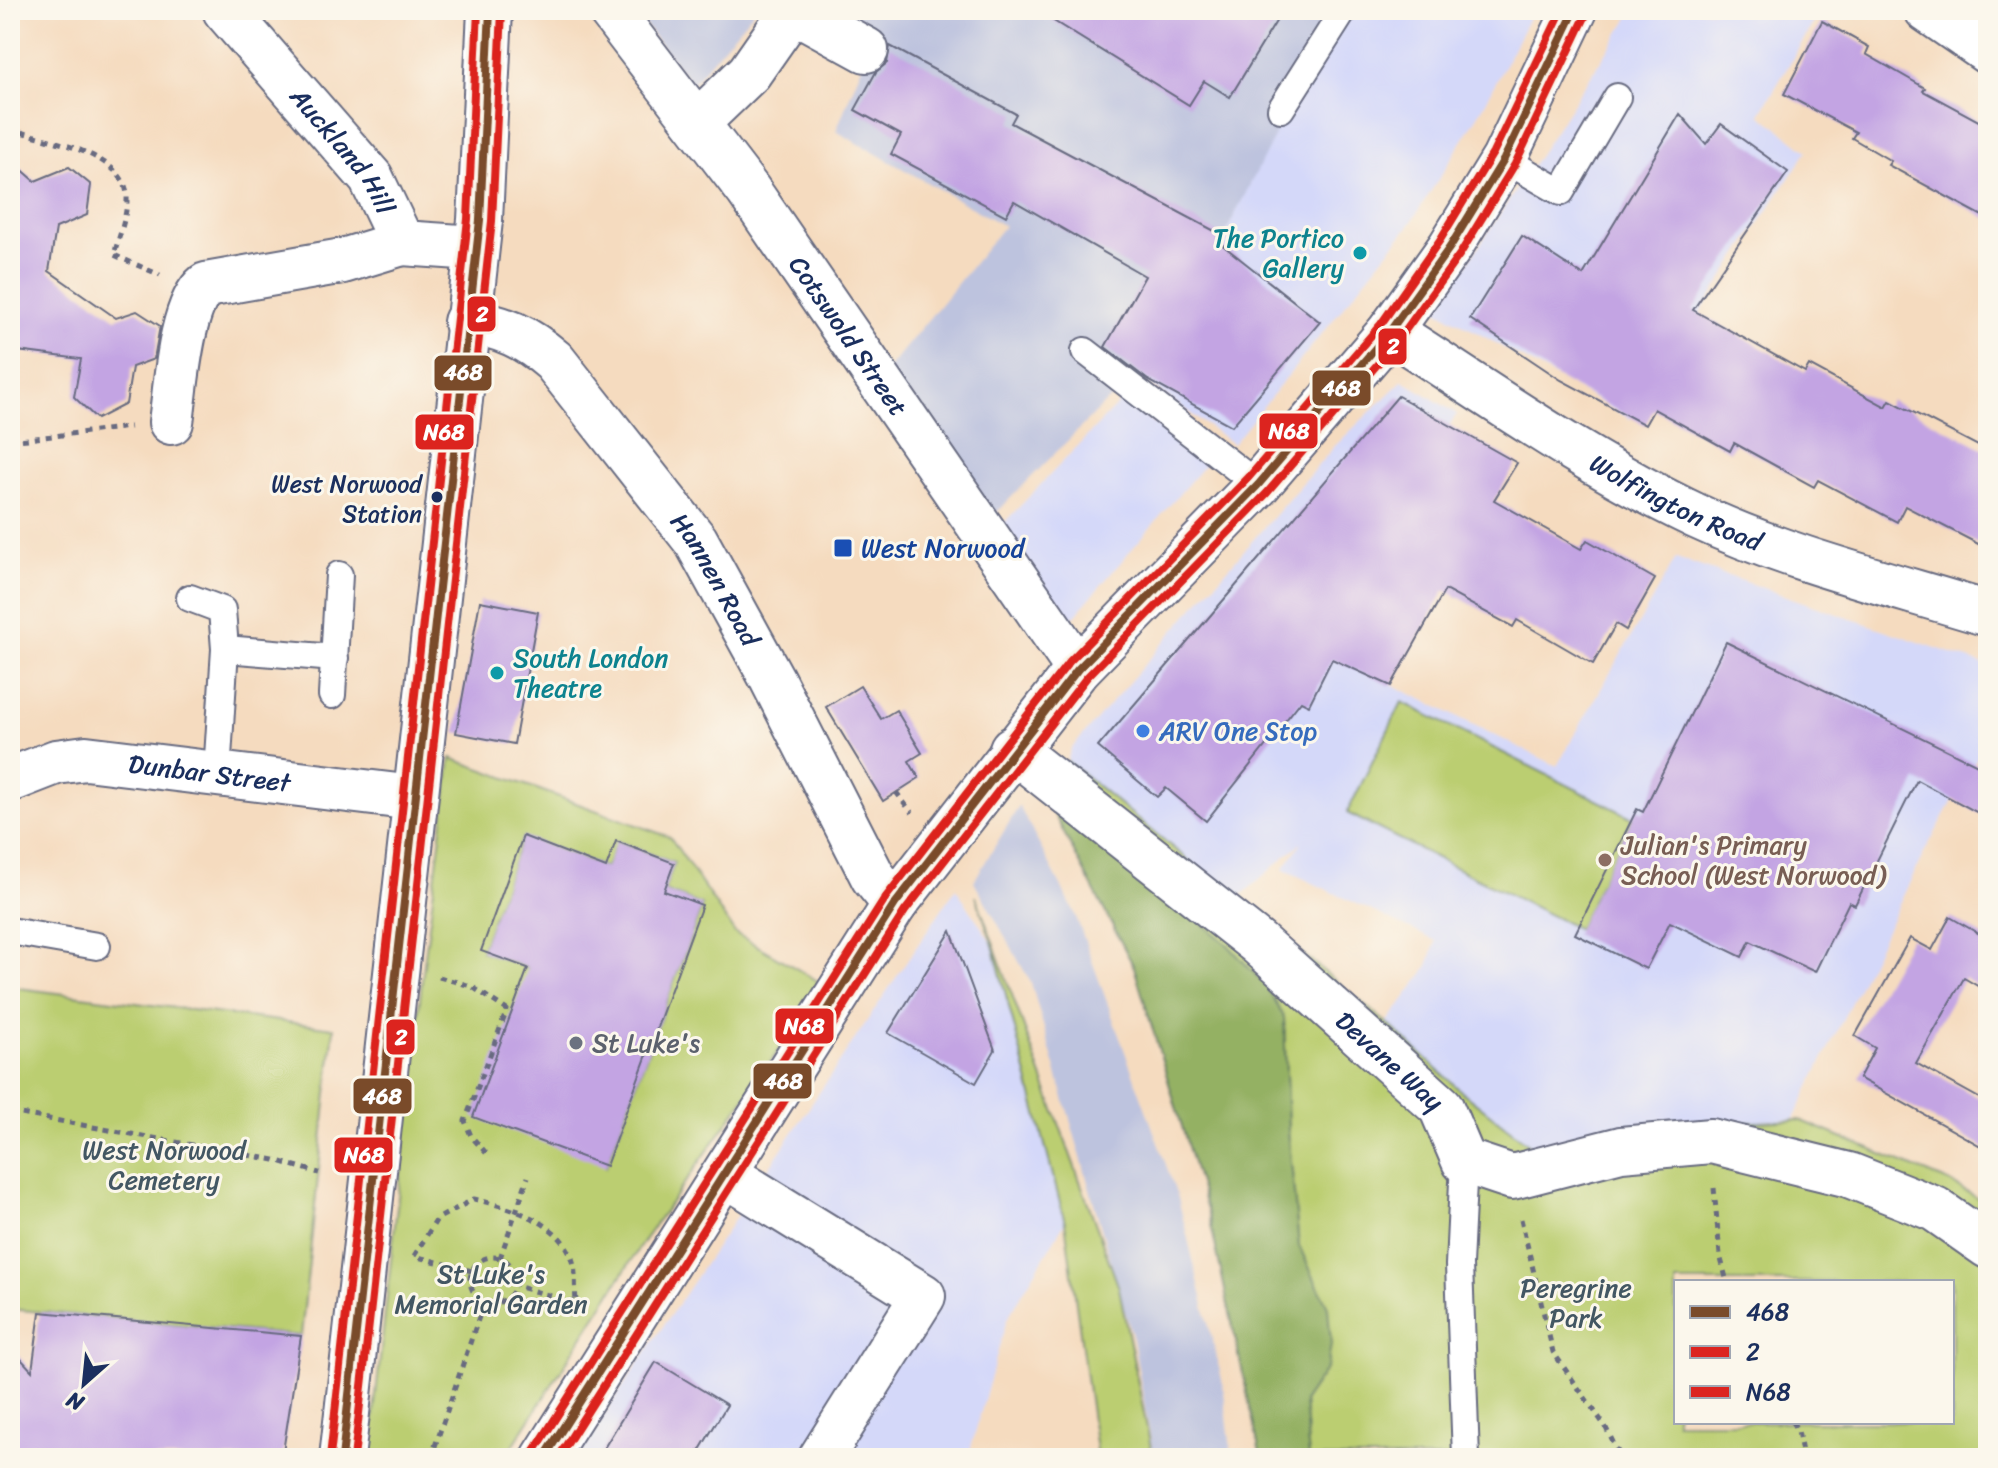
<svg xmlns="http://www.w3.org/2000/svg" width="1998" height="1468" font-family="Sriracha,sans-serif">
  <rect width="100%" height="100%" fill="#fbf7ec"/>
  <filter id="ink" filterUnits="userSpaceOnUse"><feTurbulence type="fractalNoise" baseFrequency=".0125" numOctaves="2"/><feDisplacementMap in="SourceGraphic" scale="16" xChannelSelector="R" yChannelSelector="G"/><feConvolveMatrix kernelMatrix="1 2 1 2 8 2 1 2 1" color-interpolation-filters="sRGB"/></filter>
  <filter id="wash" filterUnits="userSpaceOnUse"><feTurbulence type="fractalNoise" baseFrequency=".006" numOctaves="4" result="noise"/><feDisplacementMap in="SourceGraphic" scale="32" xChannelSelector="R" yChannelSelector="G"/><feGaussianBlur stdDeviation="1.8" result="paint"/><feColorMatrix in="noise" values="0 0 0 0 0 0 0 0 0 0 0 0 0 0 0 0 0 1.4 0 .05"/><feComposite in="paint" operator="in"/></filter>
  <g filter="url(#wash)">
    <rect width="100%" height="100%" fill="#f5dbbf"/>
    <g fill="#d4d8f9">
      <path d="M1336,10H1533L1481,111L1411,223L1233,444L1142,379L1224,236Z"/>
      <path d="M1634,10H1821L1760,114L1807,151L1630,419L1437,310Z"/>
      <path d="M1403,380L1457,414L1298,644L1399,688L1557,766L1676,558L1988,666V738L1925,851L1794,1119L1689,1125L1541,1154L1461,1091L1387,1023L1427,968L1436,941L1283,869L1302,842L1237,899L1067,761L1071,749L1335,446Z"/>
      <path d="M1123,399L1206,463L1066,626L1000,527Z"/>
      <path d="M956,888L993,945L1065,1222L1007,1319L968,1458H575Z"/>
    </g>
    <g fill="#bdc3de">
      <path d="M633,10H755L692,84Z"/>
      <path d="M758,10H1338L1224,236L1144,377L1106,402L987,522L883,375L1004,226L836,131L863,63Z"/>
      <path d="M1019,806L1074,911L1178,1198L1223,1384L1232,1458H1154L1133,1339L1031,983L974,881Z"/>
    </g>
    <g fill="#bbce71" stroke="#6b7e68" stroke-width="2" fill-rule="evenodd">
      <path d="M1402,702L1633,818L1578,929L1347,813Z"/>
      <path d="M451,758L670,837L735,933L825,985L645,1239L505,1458H369L423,972ZM523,837L606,868L617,841L674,863L664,891L702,905L606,1166L528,968L481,951Z"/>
      <path d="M1067,761L1387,1023L1461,1091L1541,1154L1689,1125L1800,1120L1949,1182L1979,1199L1988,1313L1985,1458H1309L1304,1401L1327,1367L1299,1246L1288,1130L1284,1017L1041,789ZM1676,1282H1952V1422H1676Z"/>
      <path d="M976,896L1119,1288L1153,1458H1097L1065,1222L993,945Z"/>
      <path d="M10,987L334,1028L301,1336L10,1309Z"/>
    </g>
    <path fill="#94b163" stroke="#587060" stroke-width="2" d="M1041,789L1228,945L1266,986L1284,1017L1288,1130L1299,1246L1328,1307L1331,1345L1327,1367L1304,1401L1309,1458H1261L1210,1220L1134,967Z"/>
    <g id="blocks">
      <g fill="#c3a4e3">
        <path d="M1036,10H1283L1230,97L1204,81L1189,105Z"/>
        <path d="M1822,21L1869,47L1866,54L1925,88L1923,91L1988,126V219L1888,165L1891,161L1852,138L1856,132L1784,94Z"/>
        <path d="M890,46L1016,114L1011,123L1224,236L1220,243L1320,322L1232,426L1148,380L1105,347L1145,276L1014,201L1006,216L891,154L901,135L855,110L876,72L887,63Z"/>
        <path d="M1680,114L1706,144L1721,124L1788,172L1693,310L1805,372L1809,365L1886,407L1890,400L1988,451V549L1905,506L1897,522L1818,480L1814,487L1734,443L1730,451L1654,409L1645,425L1561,380L1470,319L1522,236L1583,275Z"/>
        <path d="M10,159L35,181L69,167L91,185L87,215L56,228L49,271L116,318L137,311L160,326L154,359L132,367L126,404L97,419L74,397L81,359L10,350Z"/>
        <path d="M1398,396L1517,463L1494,500L1581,549L1587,540L1655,579L1626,630L1616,624L1593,664L1517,620L1513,627L1445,590L1391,686L1332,659L1309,705L1301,701L1206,821L1166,788L1157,797L1098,747Z"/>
        <path d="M480,601L538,612L514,744L456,733Z"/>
        <path d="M1726,642L1988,770V793L1978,813L1917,780L1855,905L1849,902L1815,972L1750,941L1742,957L1670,922L1646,969L1575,934L1637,809L1643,812Z"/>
        <path d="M860,686L881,719L896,710L922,753L909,761L919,778L883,801L826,707Z"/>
        <path d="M523,836L606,868L616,841L674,863L664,891L702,905L606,1166L473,1117L528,968L481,951Z"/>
        <path d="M1950,917L1988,939V992L1964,978L1916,1063L1988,1103V1150L1859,1078L1875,1048L1855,1036L1910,938L1932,950Z"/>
        <path d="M951,931L995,1050L976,1083L888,1033Z"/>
        <path d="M40,1312L301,1336L282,1458H10V1347L32,1371Z"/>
        <path d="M656,1362L727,1405L695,1458H598Z"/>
      </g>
    </g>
  </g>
  <g filter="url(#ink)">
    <use href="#blocks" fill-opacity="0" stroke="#676b80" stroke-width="2"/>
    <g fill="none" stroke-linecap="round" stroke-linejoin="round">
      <g stroke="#676b80" stroke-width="30">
        <g id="lane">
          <path d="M1281,109L1344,10"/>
          <path d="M1504,159L1561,192L1617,97"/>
          <path d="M1085,351L1258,485"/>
          <path d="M190,598L222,610L225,649L217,773"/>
          <path d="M225,649L335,658"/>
          <path d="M332,695L339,575"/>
          <path d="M10,931L97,946"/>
          <path d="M1464,1161L1459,1265L1466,1458"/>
        </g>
      </g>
      <g stroke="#676b80" stroke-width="48">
        <g id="street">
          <path id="s1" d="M225,10L371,178L402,243L475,248"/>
          <path id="s2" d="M610,10L748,190L1078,669"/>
          <path d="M793,10L866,50"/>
          <path d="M1927,10L1988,52"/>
          <path d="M698,122L749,73L793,10"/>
          <path id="s3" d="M466,322C503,326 526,337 554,361L696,541L772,679L873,877L895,904"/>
          <path id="s4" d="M1390,331C1490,395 1588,465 1696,516C1788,559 1891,584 1988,614"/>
          <path d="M171,422C176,389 180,306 206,285L343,261L402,243"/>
          <path id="s5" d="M1012,749L1258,943L1441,1107L1464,1161L1512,1177L1621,1149L1711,1141L1849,1175L1935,1209L1988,1246"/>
          <path id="s6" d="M10,780L56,762L86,758L414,798"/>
          <path d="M725,1174L923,1296L821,1458"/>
        </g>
      </g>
      <g stroke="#676b80" stroke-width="48">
        <g id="primary">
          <path d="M342,1458L480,220L490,10"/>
          <path d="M544,1458L895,904L1078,669L1258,485L1390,331L1450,247L1504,159L1575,10"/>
        </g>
      </g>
      <g stroke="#676b80" stroke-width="5" stroke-dasharray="6 6" stroke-linecap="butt">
        <path d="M10,129C43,139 124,153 127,195C128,214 119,236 114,255L160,275"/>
        <path d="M10,441L130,427"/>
        <path d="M896,792L912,813"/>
        <path d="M439,977L471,986L507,1010L465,1121L471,1136L487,1154"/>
        <path d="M10,1112L275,1160L319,1173"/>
        <path d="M1714,1188L1720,1255L1727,1282"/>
        <path d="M1521,1219L1553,1352L1605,1426L1621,1458"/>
        <circle cx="493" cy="1280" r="23"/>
        <path d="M500,1258L528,1177"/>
        <path d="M472,1271L414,1256L437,1219L474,1199C510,1208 564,1221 574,1265C576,1277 575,1291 576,1303L516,1286"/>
        <path d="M1792,1422L1798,1431L1803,1458"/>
        <path d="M431,1458L484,1302"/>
      </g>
      <use href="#lane" stroke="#fff" stroke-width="26"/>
      <use href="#street" stroke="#fff" stroke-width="44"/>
      <use href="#primary" stroke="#fff" stroke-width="44"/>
      <g stroke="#fbf7ec" stroke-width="14">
        <g id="bus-1">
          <path d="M342,1458L480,220L490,10"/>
          <path d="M544,1458L895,904L1078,669L1258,485L1390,331L1450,247L1504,159L1575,10"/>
        </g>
      </g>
      <g stroke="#fbf7ec" stroke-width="14">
        <g id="bus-2">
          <path d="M354,1458L492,221L502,11"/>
          <path d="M558,1458L905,911L1087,677L1267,493L1399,339L1460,254L1515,164L1586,15"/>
        </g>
      </g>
      <g stroke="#fbf7ec" stroke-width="14">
        <g id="bus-3">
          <path d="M534,1452L886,897L1069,662L1249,477L1381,324L1440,240L1493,153L1562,10"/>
          <path d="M330,1457L468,219L478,10"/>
        </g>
      </g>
      <use href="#bus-1" stroke="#7a4b2a" stroke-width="8"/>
      <use href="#bus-2" stroke="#dc241f" stroke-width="8"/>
      <use href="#bus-3" stroke="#dc241f" stroke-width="8"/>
    </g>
  </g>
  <g fill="#0f9aa8" stroke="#fbf7ec" stroke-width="3">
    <circle cx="1360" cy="253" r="8"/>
    <circle cx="497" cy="673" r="8"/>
  </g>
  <circle fill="#1b2f5e" stroke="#fbf7ec" stroke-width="3" cx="437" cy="497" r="7"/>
  <rect fill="#1a4fb4" stroke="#fbf7ec" stroke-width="3" x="833" y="538" width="20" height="20" rx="4"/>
  <circle fill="#3f7fe0" stroke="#fbf7ec" stroke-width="3" cx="1143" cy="731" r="8"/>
  <circle fill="#8d6e63" stroke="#fbf7ec" stroke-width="3" cx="1605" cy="860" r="8"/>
  <circle fill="#6b7280" stroke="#fbf7ec" stroke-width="3" cx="576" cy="1043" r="8"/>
  <g text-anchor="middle" stroke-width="6" stroke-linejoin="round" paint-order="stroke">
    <g font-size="24" fill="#1b2f5e" stroke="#fbf7ec" text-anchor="end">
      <text x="422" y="492">West Norwood<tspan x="422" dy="30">Station</tspan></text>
    </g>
    <g font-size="26" fill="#1b2f5e" stroke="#fbf7ec">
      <text dy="9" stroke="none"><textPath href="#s1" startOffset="184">Auckland Hill</textPath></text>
      <text dy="9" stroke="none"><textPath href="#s2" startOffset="404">Cotswold Street</textPath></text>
      <text dy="9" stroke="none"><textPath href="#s4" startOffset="334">Wolfington Road</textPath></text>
      <text dy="9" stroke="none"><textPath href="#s3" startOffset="370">Hannen Road</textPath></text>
      <text dy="9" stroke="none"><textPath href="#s6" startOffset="204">Dunbar Street</textPath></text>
      <text dy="9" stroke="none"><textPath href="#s5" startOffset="490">Devane Way</textPath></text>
    </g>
    <g font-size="26" fill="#0d838f" stroke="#fbf7ec" text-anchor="end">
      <text x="1344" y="247">The Portico<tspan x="1344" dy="30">Gallery</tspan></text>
      <text x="513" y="667" text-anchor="start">South London<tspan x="513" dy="30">Theatre</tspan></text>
    </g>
    <g font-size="26" fill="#164399" stroke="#fbf7ec" text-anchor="start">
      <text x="861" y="557">West Norwood</text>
    </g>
    <g font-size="26" fill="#366cbe" stroke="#fbf7ec" text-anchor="start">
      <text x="1159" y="740">ARV One Stop</text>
    </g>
    <g font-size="26" fill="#785e54" stroke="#fbf7ec" text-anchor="start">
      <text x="1621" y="854">Julian's Primary<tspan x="1621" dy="30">School (West Norwood)</tspan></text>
    </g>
    <g font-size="26" fill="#5b616d" stroke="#fbf7ec" text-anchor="start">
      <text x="592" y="1052">St Luke's</text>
    </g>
    <g font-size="26" fill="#435763" stroke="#fbf7ec">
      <text x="164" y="1159">West Norwood<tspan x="164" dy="30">Cemetery</tspan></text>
      <text x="491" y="1283">St Luke's<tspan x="491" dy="30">Memorial Garden</tspan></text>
      <text x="1576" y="1297">Peregrine<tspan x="1576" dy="30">Park</tspan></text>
    </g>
  </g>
  <g stroke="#fbf7ec" stroke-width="3">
    <rect x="466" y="295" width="31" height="38" rx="8" fill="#dc241f"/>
    <rect x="1377" y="327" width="31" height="39" rx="8" fill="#dc241f"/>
    <rect x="433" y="354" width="60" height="38" rx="8" fill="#7a4b2a"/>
    <rect x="1311" y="369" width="61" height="38" rx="8" fill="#7a4b2a"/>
    <rect x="1258" y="412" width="61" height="38" rx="8" fill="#dc241f"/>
    <rect x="414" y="413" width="61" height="38" rx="8" fill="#dc241f"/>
    <rect x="774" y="1007" width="61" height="38" rx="8" fill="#dc241f"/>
    <rect x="385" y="1018" width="31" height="38" rx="8" fill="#dc241f"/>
    <rect x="752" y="1062" width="61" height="38" rx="8" fill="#7a4b2a"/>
    <rect x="352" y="1077" width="61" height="38" rx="8" fill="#7a4b2a"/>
    <rect x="333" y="1136" width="61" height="38" rx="8" fill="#dc241f"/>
  </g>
  <g font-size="22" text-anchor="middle" font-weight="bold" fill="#fff">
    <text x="482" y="322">2</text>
    <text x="1393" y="354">2</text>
    <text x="463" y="380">468</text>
    <text x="1341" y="396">468</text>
    <text x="1289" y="439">N68</text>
    <text x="444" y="440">N68</text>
    <text x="804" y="1034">N68</text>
    <text x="401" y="1045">2</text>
    <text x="783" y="1089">468</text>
    <text x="382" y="1104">468</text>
    <text x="364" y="1163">N68</text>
  </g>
  <rect width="1998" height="1468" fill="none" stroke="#fbf7ec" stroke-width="40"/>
  <rect x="1674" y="1280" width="280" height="144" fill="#fbf7ec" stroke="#a1a7b3" stroke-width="2"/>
  <rect x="1690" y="1306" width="40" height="12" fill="#7a4b2a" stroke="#a1a7b3" stroke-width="2"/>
  <text x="1746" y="1320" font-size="24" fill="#1b2f5e">468</text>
  <rect x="1690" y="1346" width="40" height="12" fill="#dc241f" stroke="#a1a7b3" stroke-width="2"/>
  <text x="1746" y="1360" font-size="24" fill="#1b2f5e">2</text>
  <rect x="1690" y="1386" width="40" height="12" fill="#dc241f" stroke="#a1a7b3" stroke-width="2"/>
  <text x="1746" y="1400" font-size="24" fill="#1b2f5e">N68</text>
  <g transform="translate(84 1384) rotate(207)" stroke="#fbf7ec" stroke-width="6" paint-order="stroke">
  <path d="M0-6L14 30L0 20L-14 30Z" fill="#1b2f5e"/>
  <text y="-12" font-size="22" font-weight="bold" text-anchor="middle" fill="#1b2f5e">N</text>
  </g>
</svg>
